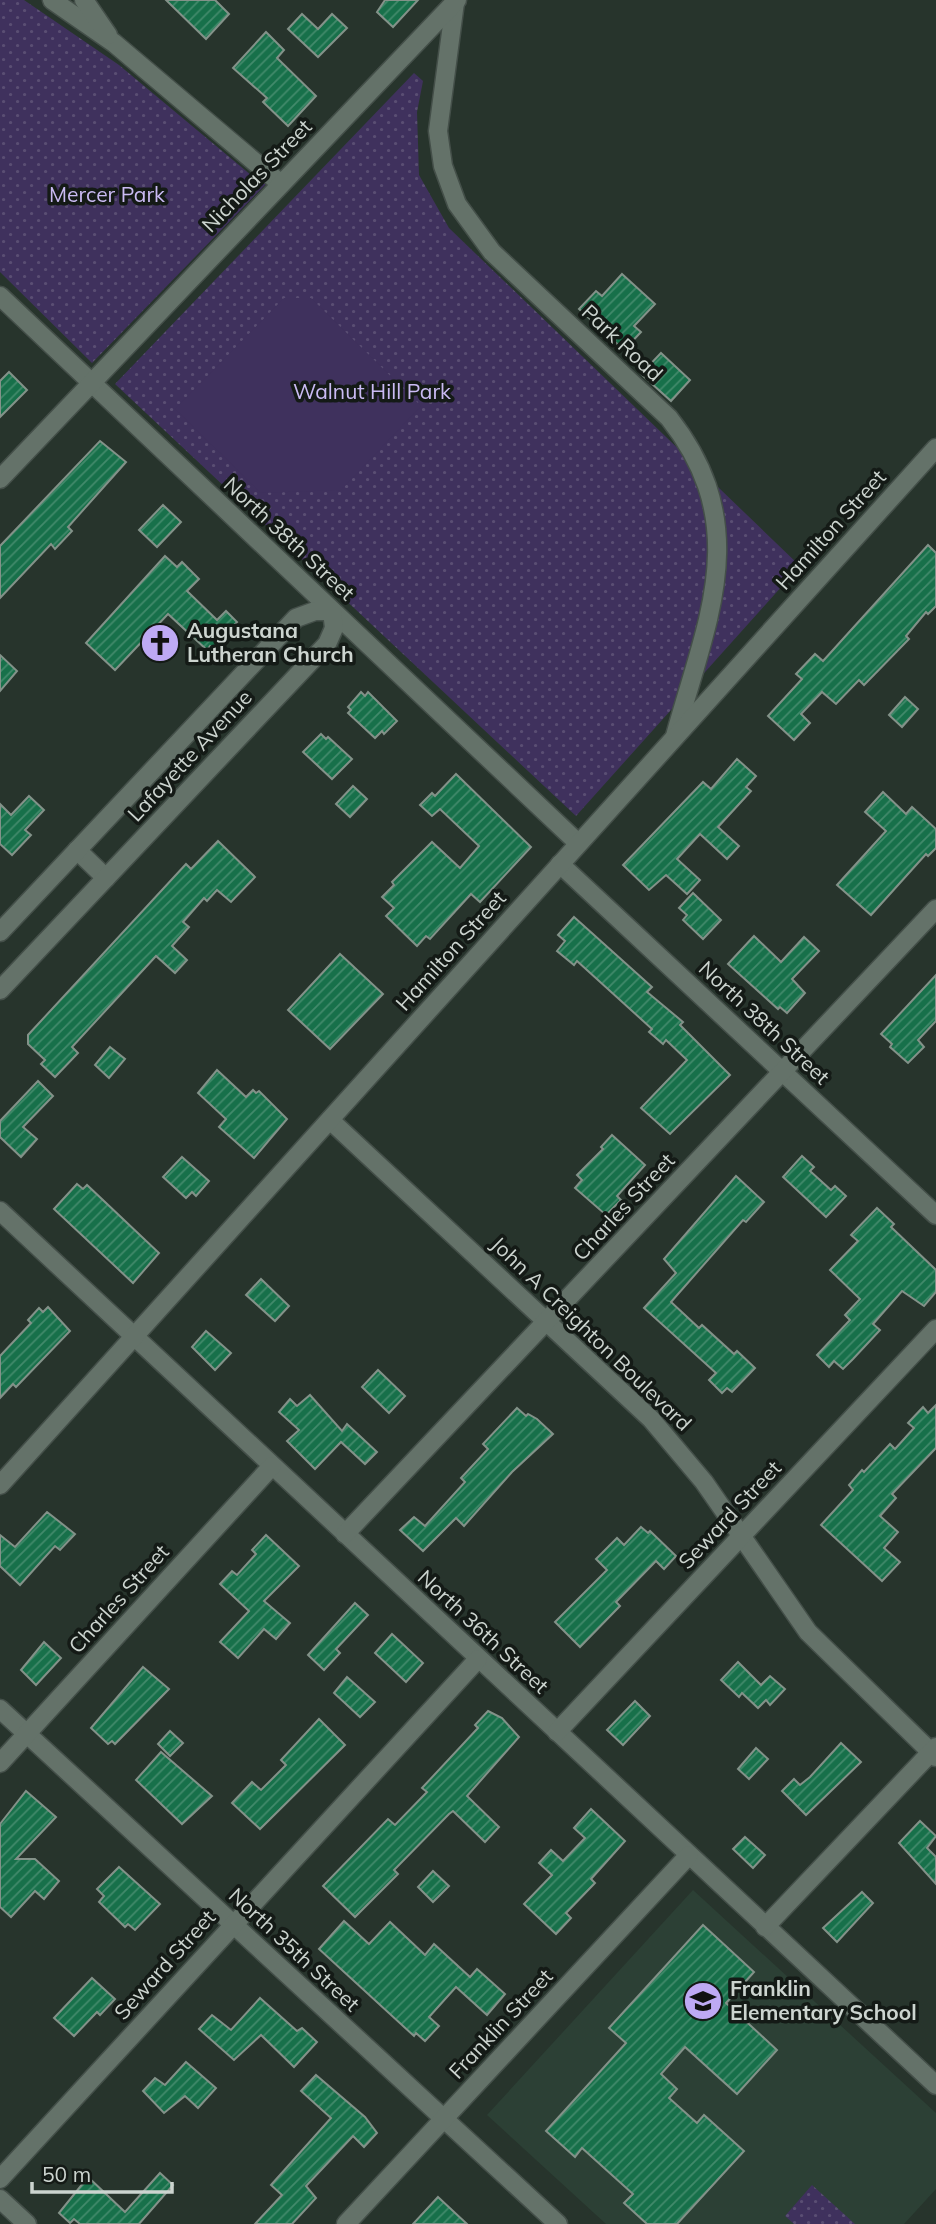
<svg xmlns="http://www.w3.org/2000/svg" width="936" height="2224" font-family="Mulish,sans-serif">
  <defs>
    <pattern id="park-dots" width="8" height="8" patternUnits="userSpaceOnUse" patternTransform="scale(1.75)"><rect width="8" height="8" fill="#3f315d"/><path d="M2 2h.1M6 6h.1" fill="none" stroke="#5a4e73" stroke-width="1.8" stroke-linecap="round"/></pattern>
    <pattern id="building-hatch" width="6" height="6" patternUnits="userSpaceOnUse" patternTransform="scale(1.75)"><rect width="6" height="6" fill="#17704a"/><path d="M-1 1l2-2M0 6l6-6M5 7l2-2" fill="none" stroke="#428a6b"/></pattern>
  </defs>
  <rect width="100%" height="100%" fill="#27342c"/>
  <path fill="#2c4035" d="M693,1890L936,2113V2189L904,2224H606L487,2115Z"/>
  <g fill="url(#park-dots)">
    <path d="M0,0H24L119,65L258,181L266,184L92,363L0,272Z"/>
    <path d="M414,73L423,81L417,112L419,175L449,228L800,566L576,816L115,384Z"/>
    <path d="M812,2185L855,2224H794L785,2216Z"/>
  </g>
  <path fill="#3f315d" d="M284,298H311L421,406L341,490L261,493L175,409Z"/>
  <g fill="url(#building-hatch)" stroke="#839289" stroke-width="2">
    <path d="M166,0H215L229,14L206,39Z"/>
    <path d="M385,0H418L393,27L377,12Z"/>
    <path d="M302,14L318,29L332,14L347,28L318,57L288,29Z"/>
    <path d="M266,32L284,50L277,58L316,96L288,126L263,102L267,98L233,68Z"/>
    <path d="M622,274L655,304L634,326L641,332L624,350L579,309L596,291L602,296Z"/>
    <path d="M661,353L690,380L671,401L641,374Z"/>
    <path d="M9,372L27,390L0,417V381Z"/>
    <path d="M100,441L126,462L68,527L72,531L55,549L51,544L0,598V546Z"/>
    <path d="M163,505L181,522L157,547L139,530Z"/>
    <path d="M928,545L936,553V606L928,614L926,612L906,636L909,639L864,685L859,680L836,704L822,692L801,714L810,723L794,740L768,716L802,679L796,674L815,654L823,661Z"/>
    <path d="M165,556L177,567L182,562L199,579L187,591L217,620L226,611L237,622L214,650L210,646L207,650L168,614L115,670L86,643Z"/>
    <path d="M0,655L17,671L0,691Z"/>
    <path d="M361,692L365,696L368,692L397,721L384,734L382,731L375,738L348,713L351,710L348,707Z"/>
    <path d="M905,697L918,709L902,727L889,715Z"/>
    <path d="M321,734L326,739L328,737L352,759L332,779L303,752Z"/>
    <path d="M737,759L756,776L746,787L751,791L718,827L739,846L727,859L700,834L677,859L700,880L687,894L666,875L649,890L623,865L703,782L711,789Z"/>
    <path d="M456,774L531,847L480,902L471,894L430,939L426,936L417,946L386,916L394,908L382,897L394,885L392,882L432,842L460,868L479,846L440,809L432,816L420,805L432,793L435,796Z"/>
    <path d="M353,786L367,799L350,817L336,804Z"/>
    <path d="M883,792L906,814L912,807L936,829V848L928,856L926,854L871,915L837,885L886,831L865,812Z"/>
    <path d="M29,796L44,810L25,830L31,835L12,855L0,844V804L11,815Z"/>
    <path d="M218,841L255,877L231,902L217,890L207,901L204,898L183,922L189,927L172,946L187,960L175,973L156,956L72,1047L78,1053L55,1077L41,1064L45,1060L28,1044V1035L186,864L191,869Z"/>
    <path d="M693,893L721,920L703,939L683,920L687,915L679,908Z"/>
    <path d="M574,917L652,987L647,992L683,1022L680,1025L730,1075L670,1134L641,1108L687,1060L666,1040L663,1044L649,1032L652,1029L577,961L574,965L557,951L565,941L558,935Z"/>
    <path d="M754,936L781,962L804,937L819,951L792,979L805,993L787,1013L780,1007L778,1009L728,964Z"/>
    <path d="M340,954L383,994L330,1049L288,1010Z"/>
    <path d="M936,975V1021L918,1040L924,1047L908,1063L890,1047L892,1044L881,1034Z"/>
    <path d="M110,1047L125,1059L109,1078L95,1065Z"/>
    <path d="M217,1070L246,1097L253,1090L256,1093L259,1091L287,1119L254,1158L219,1127L226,1119L198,1093Z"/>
    <path d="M38,1081L53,1096L23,1127L37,1139L21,1157L0,1137V1121Z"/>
    <path d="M612,1135L645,1165L617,1196L621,1200L606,1215L575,1188L582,1180L577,1175L603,1149L601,1147Z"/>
    <path d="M802,1156L814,1167L810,1171L831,1190L835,1186L846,1196L826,1217L783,1177Z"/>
    <path d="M182,1157L209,1181L196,1196L192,1192L186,1198L163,1177Z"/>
    <path d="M736,1176L764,1202L746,1222L743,1220L671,1302L699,1328L702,1325L734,1354L737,1351L755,1368L732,1392L727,1388L722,1393L709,1380L716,1373L644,1308L676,1273L664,1259Z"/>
    <path d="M77,1184L83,1189L87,1185L159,1253L133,1283L54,1209Z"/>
    <path d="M877,1208L894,1224L891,1227L936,1270V1292L924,1306L902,1291L873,1324L880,1330L853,1359L843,1369L834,1361L829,1367L817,1355L850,1320L845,1315L860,1299L830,1270L858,1241L851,1235Z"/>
    <path d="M261,1279L289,1306L275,1321L246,1295Z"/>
    <path d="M48,1307L70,1331L16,1387L13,1384L0,1398V1356L31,1323L28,1320L39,1308L43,1312Z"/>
    <path d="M206,1331L231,1353L215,1370L192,1347Z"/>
    <path d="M378,1370L405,1396L389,1413L362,1387Z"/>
    <path d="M310,1395L342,1431L347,1424L377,1452L365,1464L341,1442L315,1469L287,1441L299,1430L279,1412L290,1399L297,1406Z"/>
    <path d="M936,1405V1448L892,1494L896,1498L880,1516L898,1532L884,1548L900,1562L882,1581L821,1525L853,1490L849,1485L862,1470L864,1472L890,1444L895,1449L914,1428L908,1423L923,1407L928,1413Z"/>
    <path d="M517,1408L526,1416L528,1414L537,1419L553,1434L512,1472L464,1526L456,1518L423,1551L400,1530L414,1517L425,1526L465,1482L461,1478L488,1449L483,1444Z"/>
    <path d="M47,1512L75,1534L60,1550L55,1546L20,1585L0,1566V1535L15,1547Z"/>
    <path d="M641,1527L648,1533L650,1531L676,1556L664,1569L656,1561L616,1602L620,1606L580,1647L555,1622L607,1570L596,1559L617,1538L624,1545Z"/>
    <path d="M266,1535L299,1566L264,1601L290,1623L276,1639L264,1629L238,1658L220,1642L249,1611L220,1584L232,1571L237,1575L256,1554L252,1550Z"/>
    <path d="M355,1603L368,1615L336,1649L340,1653L324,1670L308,1655Z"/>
    <path d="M392,1634L423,1663L406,1682L375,1653Z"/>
    <path d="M44,1642L61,1658L36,1685L21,1670Z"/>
    <path d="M738,1662L761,1685L770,1676L785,1689L770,1705L766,1700L758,1708L742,1693L739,1697L721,1680Z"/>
    <path d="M143,1667L169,1689L115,1744L112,1741L108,1744L91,1728Z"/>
    <path d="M347,1677L375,1702L360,1717L334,1693Z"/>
    <path d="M635,1701L650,1716L623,1745L607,1730Z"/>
    <path d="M488,1711L502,1718L519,1737L467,1796L499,1827L485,1842L453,1811L449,1814L394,1870L398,1874L355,1917L323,1886L388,1819L395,1825L427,1792L422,1788L478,1728L475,1725Z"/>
    <path d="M319,1719L345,1745L260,1829L232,1803L252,1782L261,1790L286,1765L281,1760Z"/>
    <path d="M170,1731L183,1743L170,1756L158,1744Z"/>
    <path d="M841,1743L861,1762L806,1815L782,1791L794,1779L800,1785L810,1777Z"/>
    <path d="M756,1748L768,1759L749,1779L738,1769Z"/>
    <path d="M161,1752L212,1796L182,1824L136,1780Z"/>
    <path d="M26,1791L56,1817L16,1859H35L59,1881L44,1899L35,1891L11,1917L0,1907V1824Z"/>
    <path d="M591,1809L625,1841L591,1879L595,1883L566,1913L571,1918L556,1934L524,1904L552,1875L539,1863L551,1850L563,1861L585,1838L574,1828Z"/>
    <path d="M920,1821L936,1836L927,1848L936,1857V1884L899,1843Z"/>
    <path d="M745,1837L765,1855L753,1868L733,1849Z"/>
    <path d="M119,1867L160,1904L135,1930L128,1924L125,1927L99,1902L104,1896L97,1889Z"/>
    <path d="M433,1871L449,1886L433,1902L418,1887Z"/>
    <path d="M862,1892L873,1903L837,1942L823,1928Z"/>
    <path d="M344,1921L369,1944L390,1922L425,1955L434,1944L470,1977L477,1969L505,1994L487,2015L456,1987L429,2017L439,2026L425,2041L416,2033L414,2036L319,1949Z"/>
    <path d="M703,1925L754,1972L726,2003L777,2050L737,2094L685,2047L661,2074L677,2089L669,2098L697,2123L704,2115L744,2151L677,2224H647L624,2203L633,2194L582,2148L575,2157L546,2131L626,2043L609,2028Z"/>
    <path d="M92,1978L115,1999L100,2015L97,2012L74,2036L54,2018Z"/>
    <path d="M260,1998L297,2031L302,2028L317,2042L294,2067L261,2035L234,2060L199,2029L212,2015L231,2030Z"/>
    <path d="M186,2062L216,2088L198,2108L185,2096L164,2113L143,2091L155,2078L165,2085Z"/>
    <path d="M316,2075L365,2117L377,2133L364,2147L353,2136L306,2186L316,2198L292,2224H255L282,2195L271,2185L331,2118L301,2091Z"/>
    <path d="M160,2173L173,2185L139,2224H80L74,2219L70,2223L59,2213L88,2177L125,2212Z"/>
    <path d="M438,2197L467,2224H413Z"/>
  </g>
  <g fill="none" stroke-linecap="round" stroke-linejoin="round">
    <g stroke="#444f49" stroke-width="21">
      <g id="minor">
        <path d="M52,0L114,43L281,184"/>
        <path d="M84,0L108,35"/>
        <path d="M455,2L438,131L443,166L457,204L492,252L669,418C754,526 707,619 675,736"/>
        <path d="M0,296L578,843"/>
        <path d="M0,479L457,0"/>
        <path d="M77,850L106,878"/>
        <path d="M560,864L936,1215"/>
        <path d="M0,932L296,618L315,611H332L334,628L327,644L0,990"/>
        <path d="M330,1120L651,1419L704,1482L808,1632L936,1757"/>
        <path d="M0,1211L936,2085"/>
        <path d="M345,1534L936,909"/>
        <path d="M0,1709L558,2224"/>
        <path d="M557,1732L936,1329"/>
        <path d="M0,1763L272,1466"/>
        <path d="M765,1927L936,1747"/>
        <path d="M0,2179L478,1659"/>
        <path d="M0,2199L27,2224"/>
        <path d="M346,2224L689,1855"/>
      </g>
    </g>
    <g stroke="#444f49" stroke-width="21">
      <path id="secondary" d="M0,1485L936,448"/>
    </g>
    <use href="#minor" stroke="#647269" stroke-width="18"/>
    <use href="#secondary" stroke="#647269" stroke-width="18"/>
  </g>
  <defs>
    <g id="church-disc" transform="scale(2.0125)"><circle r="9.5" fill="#bea9f4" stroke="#141a16"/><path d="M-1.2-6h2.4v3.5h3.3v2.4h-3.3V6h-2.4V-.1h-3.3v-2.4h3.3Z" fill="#111"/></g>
    <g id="school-disc" transform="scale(2.0125)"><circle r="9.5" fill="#bea9f4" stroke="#141a16"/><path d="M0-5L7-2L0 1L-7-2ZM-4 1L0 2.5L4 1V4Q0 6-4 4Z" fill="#111"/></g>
  </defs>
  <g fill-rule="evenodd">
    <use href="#church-disc" x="160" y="643"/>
    <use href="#school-disc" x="703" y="2001"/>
  </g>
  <g text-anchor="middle" stroke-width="7" stroke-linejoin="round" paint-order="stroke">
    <g font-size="21" fill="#ccd4cf" stroke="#141a16">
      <text transform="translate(257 176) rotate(-46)" y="7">Nicholas Street</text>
      <text transform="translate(622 343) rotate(43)" y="7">Park Road</text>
      <text transform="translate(831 530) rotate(-48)" y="7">Hamilton Street</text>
      <text transform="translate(289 539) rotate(43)" y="7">North 38th Street</text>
      <text transform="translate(190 756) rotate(-47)" y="7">Lafayette Avenue</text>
      <text transform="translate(451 951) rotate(-48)" y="7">Hamilton Street</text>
      <text transform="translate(764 1023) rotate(43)" y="7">North 38th Street</text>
      <text transform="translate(624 1207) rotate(-47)" y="7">Charles Street</text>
      <text transform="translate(591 1334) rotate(44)" y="7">John A Creighton Boulevard</text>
      <text transform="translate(730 1515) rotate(-47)" y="7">Seward Street</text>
      <text transform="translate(119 1599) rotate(-48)" y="7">Charles Street</text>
      <text transform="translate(483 1632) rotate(43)" y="7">North 36th Street</text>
      <text transform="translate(294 1950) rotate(43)" y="7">North 35th Street</text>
      <text transform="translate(165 1965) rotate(-48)" y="7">Seward Street</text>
      <text transform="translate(501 2024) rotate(-47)" y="7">Franklin Street</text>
    </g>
    <g font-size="21" fill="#cabbf3" stroke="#141a16">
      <text x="107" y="202">Mercer Park</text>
      <text x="372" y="399">Walnut Hill Park</text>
    </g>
    <g font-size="21" font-weight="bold" fill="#ccd4cf" stroke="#141a16" text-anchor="start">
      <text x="187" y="638">Augustana<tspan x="187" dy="24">Lutheran Church</tspan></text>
      <text x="730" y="1996">Franklin<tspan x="730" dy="24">Elementary School</tspan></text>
    </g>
  </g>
  <path d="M32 2182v10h140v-10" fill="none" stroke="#ccd4cf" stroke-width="3.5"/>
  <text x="42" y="2182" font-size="21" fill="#ccd4cf" stroke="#141a16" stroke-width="5" paint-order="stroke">50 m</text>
</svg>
